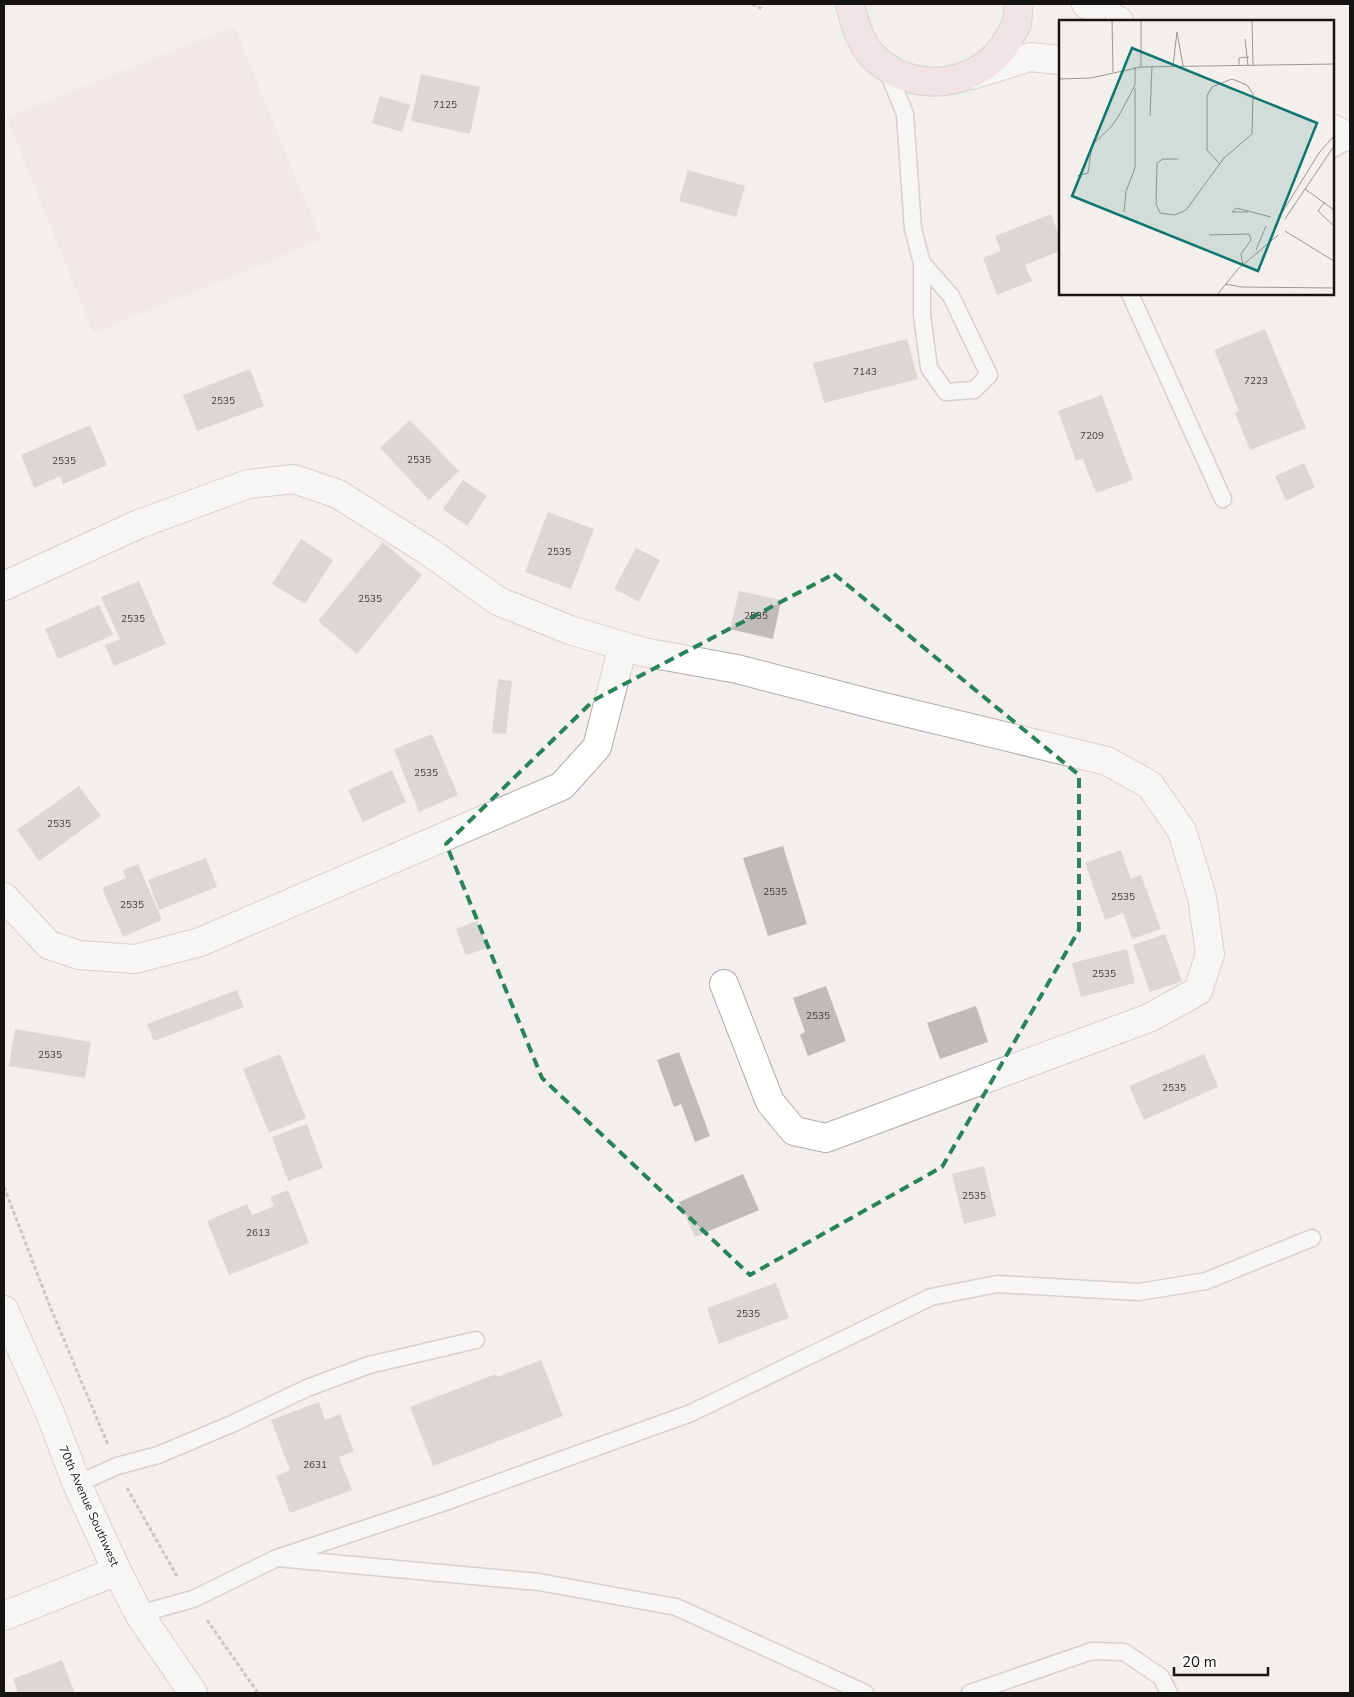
<svg xmlns="http://www.w3.org/2000/svg" width="1354" height="1697" font-family="'Nunito Sans',sans-serif">
  <rect width="100%" height="100%" fill="#f3efed"/>
  <path fill="#ede1db" d="M234,26L321,240L94,333L7,118Z"/>
  <g fill="#bfbbb9">
    <path d="M421,74L480,87L470,134L411,121Z"/>
    <path d="M380,96L410,105L402,132L372,123Z"/>
    <path d="M688,170L745,186L736,217L679,201Z"/>
    <path d="M1051,214L1060,238V251L1025,265L1032,281L997,295L983,258L1001,251L995,236Z"/>
    <path d="M1265,329L1306,428L1250,450L1235,413L1239,411L1214,350Z"/>
    <path d="M907,339L918,379L824,403L813,363Z"/>
    <path d="M250,369L264,406L197,431L183,395Z"/>
    <path d="M1102,395L1133,480L1096,493L1083,459L1076,461L1058,411Z"/>
    <path d="M410,420L459,471L429,500L380,448Z"/>
    <path d="M90,425L107,465L63,484L60,476L34,488L21,455Z"/>
    <path d="M1304,463L1315,487L1286,501L1275,476Z"/>
    <path d="M463,480L487,496L467,526L443,509Z"/>
    <path d="M548,512L594,529L571,589L525,572Z"/>
    <path d="M301,539L333,560L305,604L272,584Z"/>
    <path d="M383,542L422,575L357,654L318,621Z"/>
    <path d="M636,548L660,560L639,602L614,589Z"/>
    <path d="M139,581L166,644L114,666L105,645L120,639L101,597Z"/>
    <path d="M739,591L781,600L773,639L730,629Z"/>
    <path d="M99,605L113,635L58,659L45,629Z"/>
    <path d="M498,679L512,681L506,734L492,733Z"/>
    <path d="M432,734L458,795L419,812L394,749Z"/>
    <path d="M392,770L406,802L363,822L348,790Z"/>
    <path d="M79,786L101,816L39,861L17,830Z"/>
    <path d="M783,846L807,924L768,936L743,858Z"/>
    <path d="M1121,850L1131,879L1141,875L1161,929L1132,939L1123,913L1105,920L1085,863Z"/>
    <path d="M206,858L217,887L159,910L148,880Z"/>
    <path d="M138,864L162,920L123,937L102,888L126,878L123,870Z"/>
    <path d="M477,921L488,948L466,955L456,929Z"/>
    <path d="M1165,934L1182,981L1150,992L1133,945Z"/>
    <path d="M1127,949L1135,983L1081,997L1072,963Z"/>
    <path d="M826,986L846,1041L808,1056L800,1035L805,1032L793,998Z"/>
    <path d="M237,990L244,1007L154,1041L147,1024Z"/>
    <path d="M976,1006L988,1042L940,1059L927,1023Z"/>
    <path d="M15,1029L91,1042L85,1078L9,1066Z"/>
    <path d="M679,1052L710,1136L695,1142L681,1104L674,1107L657,1060Z"/>
    <path d="M280,1054L306,1118L269,1133L243,1069Z"/>
    <path d="M1204,1054L1218,1087L1144,1120L1129,1086Z"/>
    <path d="M307,1124L323,1168L288,1181L272,1137Z"/>
    <path d="M984,1166L996,1216L964,1224L952,1174Z"/>
    <path d="M743,1174L759,1210L695,1237L679,1202Z"/>
    <path d="M288,1190L309,1243L229,1275L207,1221L247,1204L252,1215L274,1206L270,1197Z"/>
    <path d="M776,1283L789,1318L719,1344L707,1308Z"/>
    <path d="M541,1360L563,1416L433,1466L410,1407L496,1374L497,1377Z"/>
    <path d="M319,1402L325,1420L340,1414L354,1451L339,1457L352,1490L290,1513L276,1476L290,1470L271,1420Z"/>
    <path d="M62,1660L75,1693H18L13,1679Z"/>
  </g>
  <g fill="none" stroke-linecap="round" stroke-linejoin="round">
    <g stroke="#b0acaa" stroke-width="19">
      <g id="service">
        <path d="M886,67L905,114L913,229L922,263V315L929,368L946,392L974,390L989,375L951,296L922,263"/>
        <path d="M1333,149L1350,139"/>
        <path d="M1130,294L1223,499"/>
        <path d="M77,1484L117,1466L158,1455L234,1423L307,1388L369,1365L476,1340"/>
        <path d="M277,1558L445,1502L691,1413L931,1297L997,1284L1139,1292L1206,1281L1312,1238"/>
        <path d="M139,1614L193,1599L277,1558L539,1582L676,1607L865,1693"/>
        <path d="M970,1693L1092,1651L1124,1652L1161,1677L1169,1693"/>
      </g>
    </g>
    <g stroke="#b0acaa" stroke-width="30">
      <g id="minor">
        <path d="M4,586L139,524L248,484L294,479L338,494L431,553L498,601L570,630L643,652L737,669L880,706L1107,761L1150,785L1182,831L1202,897L1210,954L1198,991L1149,1018L826,1138L794,1131L770,1102L724,984"/>
        <path d="M4,897L49,945L79,955L135,959L200,942L562,786L597,747L623,646"/>
        <path d="M4,1616L117,1571"/>
      </g>
    </g>
    <g stroke="#b0acaa" stroke-width="30">
      <g id="tertiary">
        <path d="M1086,4L1119,21"/>
        <path d="M972,75L1030,57L1060,60"/>
        <path d="M1333,129L1350,137"/>
        <path d="M4,1310L50,1413L77,1484L117,1571L139,1614L193,1693"/>
      </g>
    </g>
    <g stroke="#b0acaa" stroke-width="30">
      <path id="secondary" d="M850,4C855,25 861,47 878,61C919,96 981,85 1008,40C1010,35 1015,29 1017,23C1018,17 1018,10 1019,4"/>
    </g>
    <g stroke="#989594" stroke-width="3" stroke-dasharray="4 2.5" stroke-linecap="butt">
      <path d="M752,4L762,9"/>
      <path d="M4,1187L49,1304L108,1445"/>
      <path d="M127,1488L178,1578"/>
      <path d="M207,1620L258,1693"/>
    </g>
    <use href="#service" stroke="#fff" stroke-width="16"/>
    <use href="#minor" stroke="#fff" stroke-width="28"/>
    <use href="#tertiary" stroke="#fff" stroke-width="28"/>
    <use href="#secondary" stroke="#efd7dd" stroke-width="28"/>
  </g>
  <path d="M0 0H1354V1697H0ZM834,574L1079,775V930L942,1167L750,1275L542,1078L446,844L594,700Z" fill="#f3efed" fill-opacity=".55" fill-rule="evenodd"/>
  <path fill="none" stroke="#2a8358" stroke-width="4" stroke-dasharray="10 6" stroke-linejoin="round" d="M834,574L1079,775V930L942,1167L750,1275L542,1078L446,844L594,700Z"/>
  <g text-anchor="middle" stroke-width="4" stroke-linejoin="round" paint-order="stroke">
    <g font-size="10" fill="#403e3c">
      <text x="445" y="108">7125</text>
      <text x="865" y="375">7143</text>
      <text x="1256" y="384">7223</text>
      <text x="223" y="404">2535</text>
      <text x="1092" y="439">7209</text>
      <text x="419" y="463">2535</text>
      <text x="64" y="464">2535</text>
      <text x="559" y="555">2535</text>
      <text x="370" y="602">2535</text>
      <text x="756" y="619">2535</text>
      <text x="133" y="622">2535</text>
      <text x="426" y="776">2535</text>
      <text x="59" y="827">2535</text>
      <text x="775" y="895">2535</text>
      <text x="1123" y="900">2535</text>
      <text x="132" y="908">2535</text>
      <text x="1104" y="977">2535</text>
      <text x="818" y="1019">2535</text>
      <text x="50" y="1058">2535</text>
      <text x="1174" y="1091">2535</text>
      <text x="974" y="1199">2535</text>
      <text x="258" y="1236">2613</text>
      <text x="748" y="1317">2535</text>
      <text x="315" y="1468">2631</text>
    </g>
    <g font-size="12" fill="#151413" stroke="#fffdfb">
      <text transform="translate(89 1506) rotate(66)" y="4">70th Avenue Southwest</text>
    </g>
  </g>
  <g transform="translate(1059 20)">
    <rect width="275" height="275" fill="#f3efed"/>
    <path fill="none" stroke="#9a9796" stroke-width="1" d="M53,0L54,52M193,0L194,46M186,19L189,46M114,46L118,12L124,46M180,46V38L190,37M82,47V0M0,59L32,58L82,47L275,44M91,96L93,46M119,139H104L98,143L97,184L101,193L116,195L127,190L165,138L193,114L194,74L188,65L173,59L153,67L148,76V130L160,143M18,156L29,153L33,125L53,106L62,92L76,65V47M246,169L275,190M266,182L259,191L275,206M65,192L67,171L76,148V68M189,192H173L177,188L212,197M221,196L260,133L275,116M226,199L275,126M226,211L275,241M150,215L190,214L192,220L182,234L184,245M197,230L207,206M166,264L183,267L275,268M158,275L179,249L219,215"/>
    <path fill="#0f766e" fill-opacity="0.15" stroke="#0f766e" stroke-width="2.5" d="M73,28L258,103L199,251L13,176Z"/>
    <rect width="275" height="275" fill="none" stroke="#151413" stroke-width="2.5"/>
  </g>
  <rect width="1354" height="1697" fill="none" stroke="#151413" stroke-width="10"/>
  <path d="M1174 1667v8h94v-8" fill="none" stroke="#151413" stroke-width="2.5"/>
  <text x="1182" y="1667" font-size="15" fill="#151413" stroke="#fffdfb" stroke-width="4" paint-order="stroke">20 m</text>
</svg>
